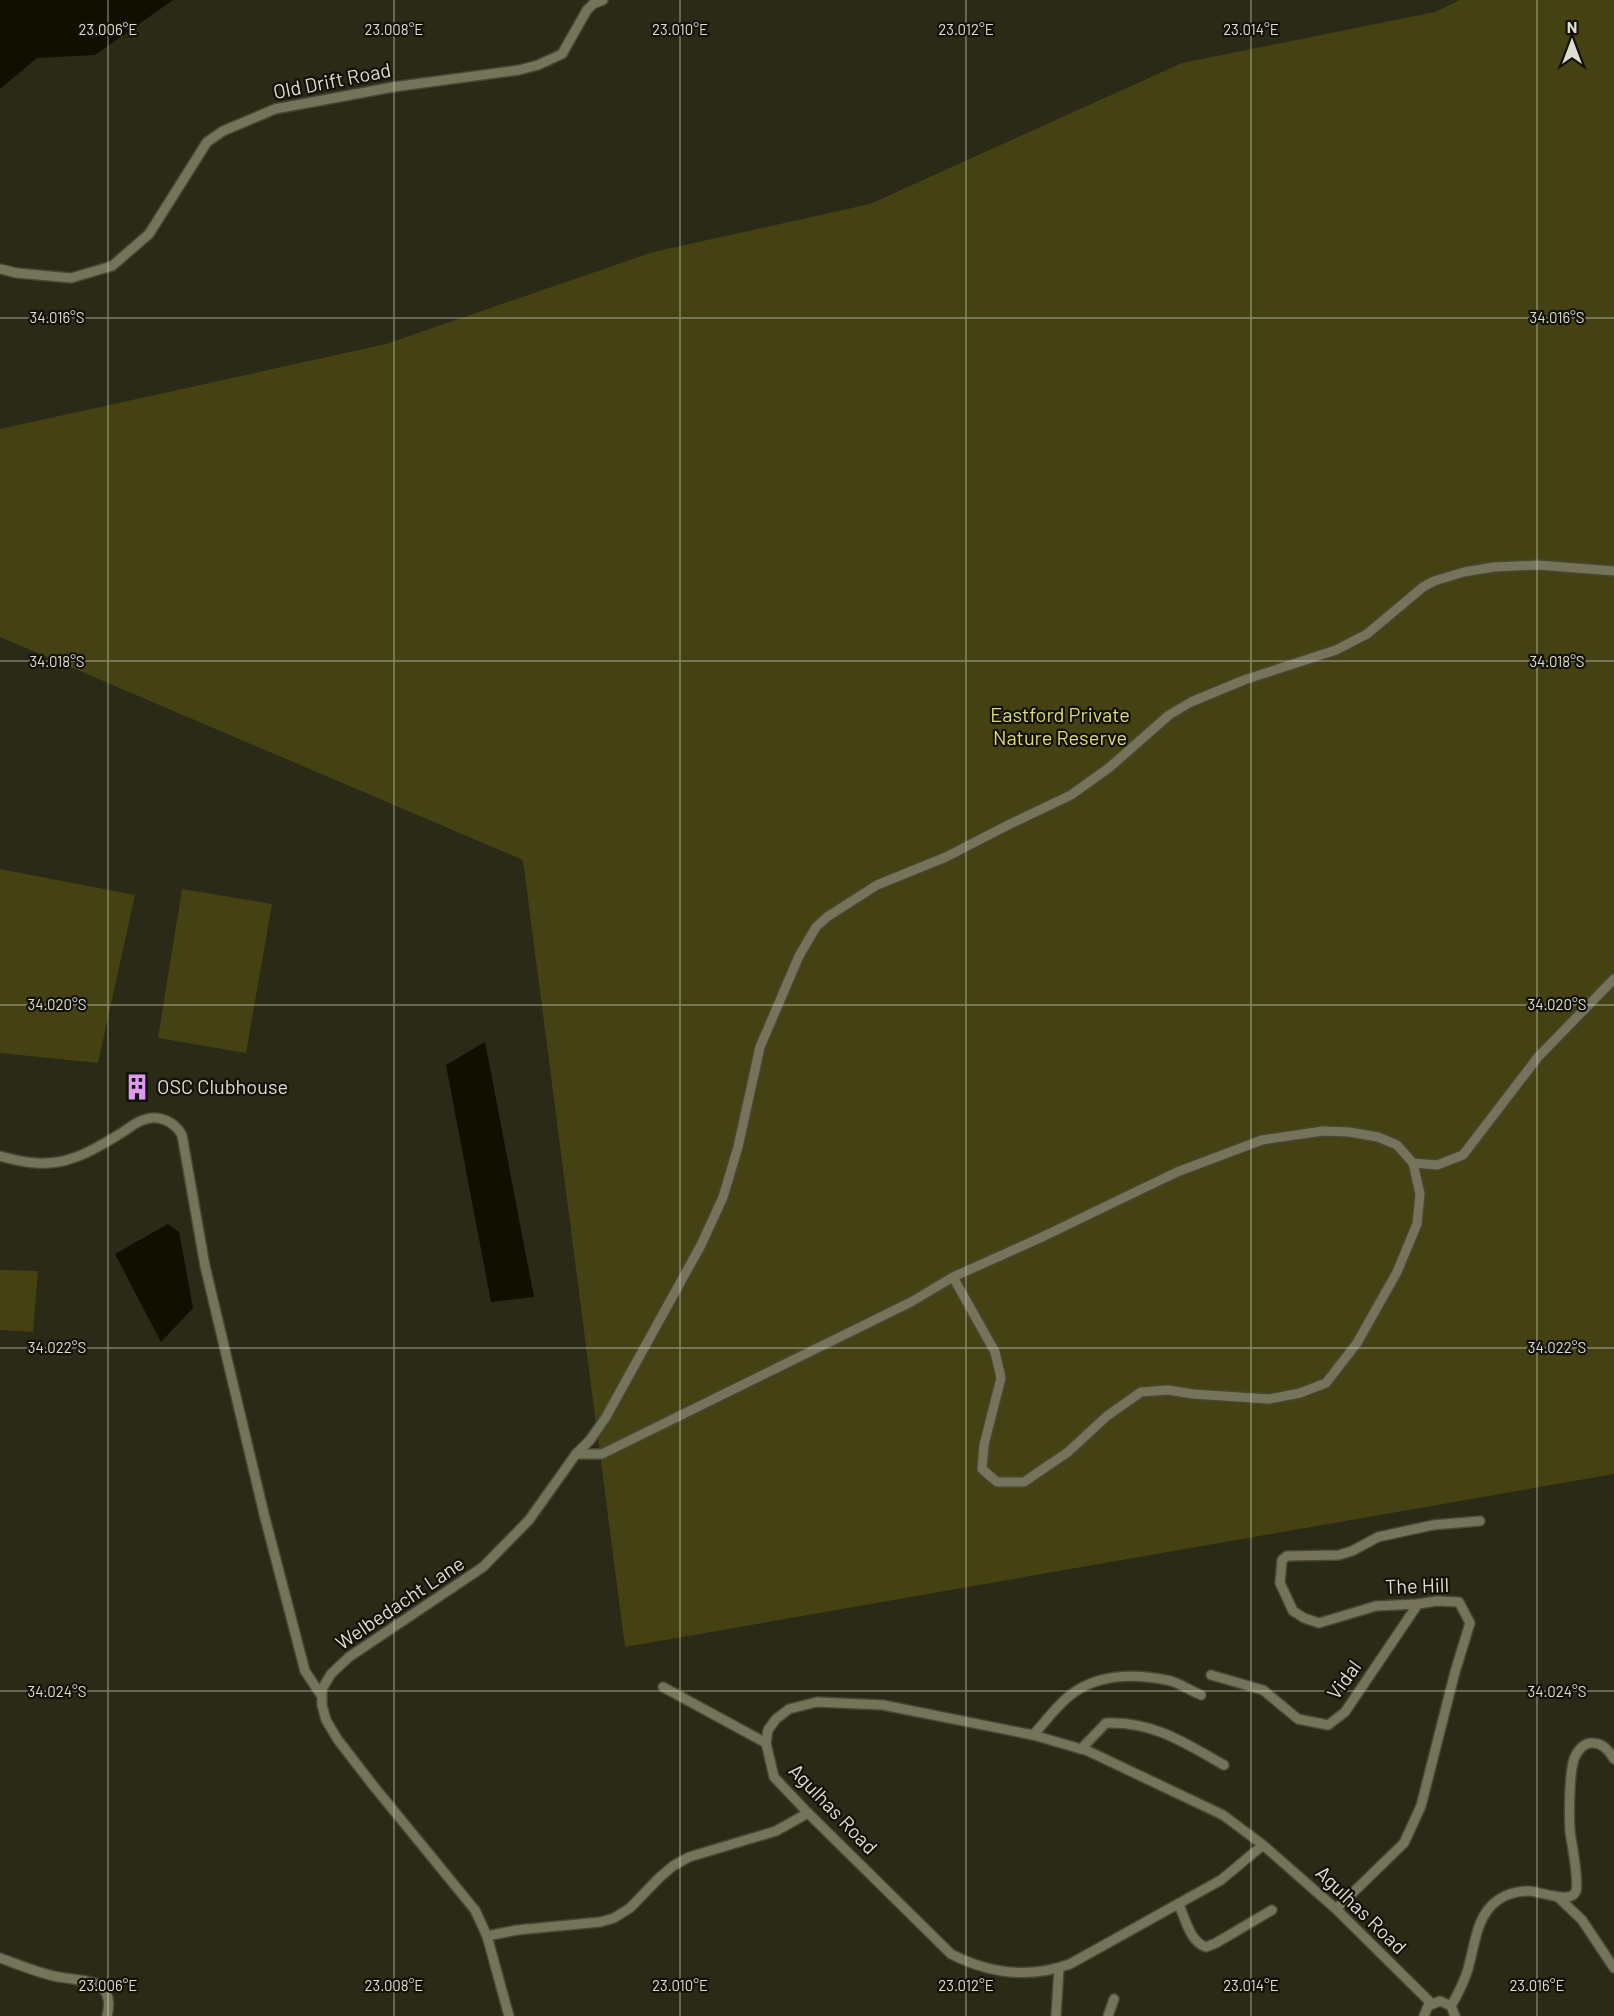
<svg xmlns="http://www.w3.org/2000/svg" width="1614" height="2016" font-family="Barlow,sans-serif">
  <rect width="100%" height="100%" fill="#2a2a16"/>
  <g fill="#444213">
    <path d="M1460,0H1614V1474L625,1647L523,860L0,637V429L386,344L653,252L870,204L1182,63L1435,12Z"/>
    <path d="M0,869L135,895L98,1063L0,1053Z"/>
    <path d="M182,889L272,904L246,1053L158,1038Z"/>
    <path d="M0,1270L38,1271L33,1332L0,1330Z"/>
  </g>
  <g fill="#100f00">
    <path d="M0,0H173L95,55L37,58L0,89Z"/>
    <path d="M485,1042L534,1297L491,1302L446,1065Z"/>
    <path d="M168,1224L179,1232L193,1308L161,1342L115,1254Z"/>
  </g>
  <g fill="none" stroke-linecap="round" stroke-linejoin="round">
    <g stroke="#474734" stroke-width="12">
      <g id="street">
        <path d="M0,269L17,273L71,278L112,266L149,234L207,142L223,131L275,109L393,87L519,70L538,65L562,54L587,10L593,4L603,0"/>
        <path d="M0,1156C24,1163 49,1167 73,1158C90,1153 108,1141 123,1132C129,1128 136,1122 143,1120C158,1114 174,1121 182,1135L205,1266L264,1514L305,1671L321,1695"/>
        <path d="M953,1277L995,1352L1001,1378L984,1445L982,1469L997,1482H1024L1068,1452L1107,1416L1141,1392L1168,1390L1193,1394L1269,1399L1300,1393L1326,1383L1357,1343L1397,1272L1417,1224L1420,1194L1413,1163"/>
        <path d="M576,1454H602L911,1302L953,1277L1040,1238L1177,1172L1262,1140L1323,1131L1349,1132L1378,1137L1397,1145L1413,1163L1437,1165L1463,1155L1538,1057L1614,979"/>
        <path d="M1211,1675L1263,1690L1298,1719L1328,1725L1345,1712L1418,1604"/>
        <path d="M663,1687L766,1743"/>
        <path d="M1033,1735C1047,1720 1059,1702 1076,1691C1104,1673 1139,1674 1171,1681C1181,1684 1191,1691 1201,1695"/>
        <path d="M1081,1749L1106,1723C1153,1721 1185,1743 1224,1765"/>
        <path d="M1263,1845L1221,1880L1070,1964C1029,1979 990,1974 951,1954L808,1813L774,1777L766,1743L768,1730L776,1719L789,1709L817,1702L883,1705L1033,1735L1088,1751L1223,1815L1263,1845L1336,1909L1431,2003"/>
        <path d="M1558,1897L1582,1920L1614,1968"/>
        <path d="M1179,1905C1185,1918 1190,1942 1206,1947L1216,1943L1272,1910"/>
        <path d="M1336,1909L1404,1843L1421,1806L1455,1672L1470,1623L1459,1602L1437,1601L1418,1604L1376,1606L1319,1623L1304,1618L1293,1611L1280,1583L1282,1560L1287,1556L1339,1555L1352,1551L1378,1537L1433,1525L1480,1521"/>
        <path d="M487,1936L517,1930L600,1922L614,1918L630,1908L660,1877L673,1866L689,1857L776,1831L808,1813"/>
        <path d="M0,1958C17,1964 36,1972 54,1976C80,1982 117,1976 107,2016"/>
        <path d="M1451,2006C1458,1994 1464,1982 1468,1969C1475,1945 1476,1915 1498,1900C1507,1894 1518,1891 1529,1891C1539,1891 1571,1905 1576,1891C1579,1880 1572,1845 1570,1832C1569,1815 1569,1775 1574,1759C1577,1751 1584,1742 1593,1743C1603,1743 1610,1752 1614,1759"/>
        <path d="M509,2016L487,1936L475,1910L372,1784L338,1740L326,1720L322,1705V1689L331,1674L349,1657L483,1567L529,1520L576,1454L590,1440L606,1417L701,1245L723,1197L738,1147L760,1047L799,956L816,927L827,917L877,885L946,857L1008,825L1071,795L1110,767L1169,715L1191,702L1244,680L1336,650L1367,634L1423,587L1434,581L1464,572L1494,567L1538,565L1614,571"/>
        <path d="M1056,2016L1059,1968"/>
        <path d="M1108,2016L1114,1999"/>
        <path d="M1424,2016L1428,2006L1440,2001L1451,2006L1455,2016"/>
      </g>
    </g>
    <use href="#street" stroke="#75745a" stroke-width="9"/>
  </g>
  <path fill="none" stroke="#ddddd1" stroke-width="1.5" stroke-opacity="0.45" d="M108,0V2016M394,0V2016M680,0V2016M966,0V2016M1251,0V2016M1537,0V2016M0,318H1614M0,661H1614M0,1005H1614M0,1348H1614M0,1691H1614"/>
  <defs>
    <g id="building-bare" transform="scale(2.07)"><path d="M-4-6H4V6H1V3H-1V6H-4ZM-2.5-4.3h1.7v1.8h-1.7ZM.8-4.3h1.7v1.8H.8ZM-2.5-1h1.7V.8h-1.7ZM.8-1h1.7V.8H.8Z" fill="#dd99f4" stroke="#121209" stroke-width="2.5" paint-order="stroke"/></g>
  </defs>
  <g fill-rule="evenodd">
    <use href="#building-bare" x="137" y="1087"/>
  </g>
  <g text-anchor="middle" stroke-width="4.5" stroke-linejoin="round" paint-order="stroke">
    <g font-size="20" fill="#ddddd1" stroke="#121209">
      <text transform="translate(332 81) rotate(-11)" y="7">Old Drift Road</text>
      <text transform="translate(1417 1586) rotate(-2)" y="7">The Hill</text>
      <text transform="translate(400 1603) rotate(-34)" y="7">Welbedacht Lane</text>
      <text transform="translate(1344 1680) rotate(-54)" y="7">Vidal</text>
      <text transform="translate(833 1809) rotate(46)" y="7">Agulhas Road</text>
      <text transform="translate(1361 1910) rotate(44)" y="7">Agulhas Road</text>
    </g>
    <g font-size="20" fill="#dddb7b" stroke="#121209">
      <text x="1060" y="722">Eastford Private<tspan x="1060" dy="23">Nature Reserve</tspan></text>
    </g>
    <g font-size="20" fill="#ddddd1" stroke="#121209" text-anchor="start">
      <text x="157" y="1094">OSC Clubhouse</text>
    </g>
  </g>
  <g font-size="15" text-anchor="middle" fill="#ddddd1" stroke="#121209" stroke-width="4.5" stroke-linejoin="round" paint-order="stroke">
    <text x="108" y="35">23.006°E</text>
    <text x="394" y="35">23.008°E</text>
    <text x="680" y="35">23.010°E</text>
    <text x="966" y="35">23.012°E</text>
    <text x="1251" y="35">23.014°E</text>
    <text x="57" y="323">34.016°S</text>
    <text x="1557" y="323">34.016°S</text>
    <text x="57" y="667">34.018°S</text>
    <text x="1557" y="667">34.018°S</text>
    <text x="57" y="1010">34.020°S</text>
    <text x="1557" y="1010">34.020°S</text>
    <text x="57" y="1353">34.022°S</text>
    <text x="1557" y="1353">34.022°S</text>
    <text x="57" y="1697">34.024°S</text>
    <text x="1557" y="1697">34.024°S</text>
    <text x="108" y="1991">23.006°E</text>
    <text x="394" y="1991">23.008°E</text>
    <text x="680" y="1991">23.010°E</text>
    <text x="966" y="1991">23.012°E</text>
    <text x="1251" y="1991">23.014°E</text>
    <text x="1537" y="1991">23.016°E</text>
  </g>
  <g transform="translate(1572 42)" stroke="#121209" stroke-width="4.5" paint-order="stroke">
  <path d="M0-4.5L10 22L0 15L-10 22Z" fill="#ddddd1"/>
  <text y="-9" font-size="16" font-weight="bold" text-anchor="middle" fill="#ddddd1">N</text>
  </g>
</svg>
